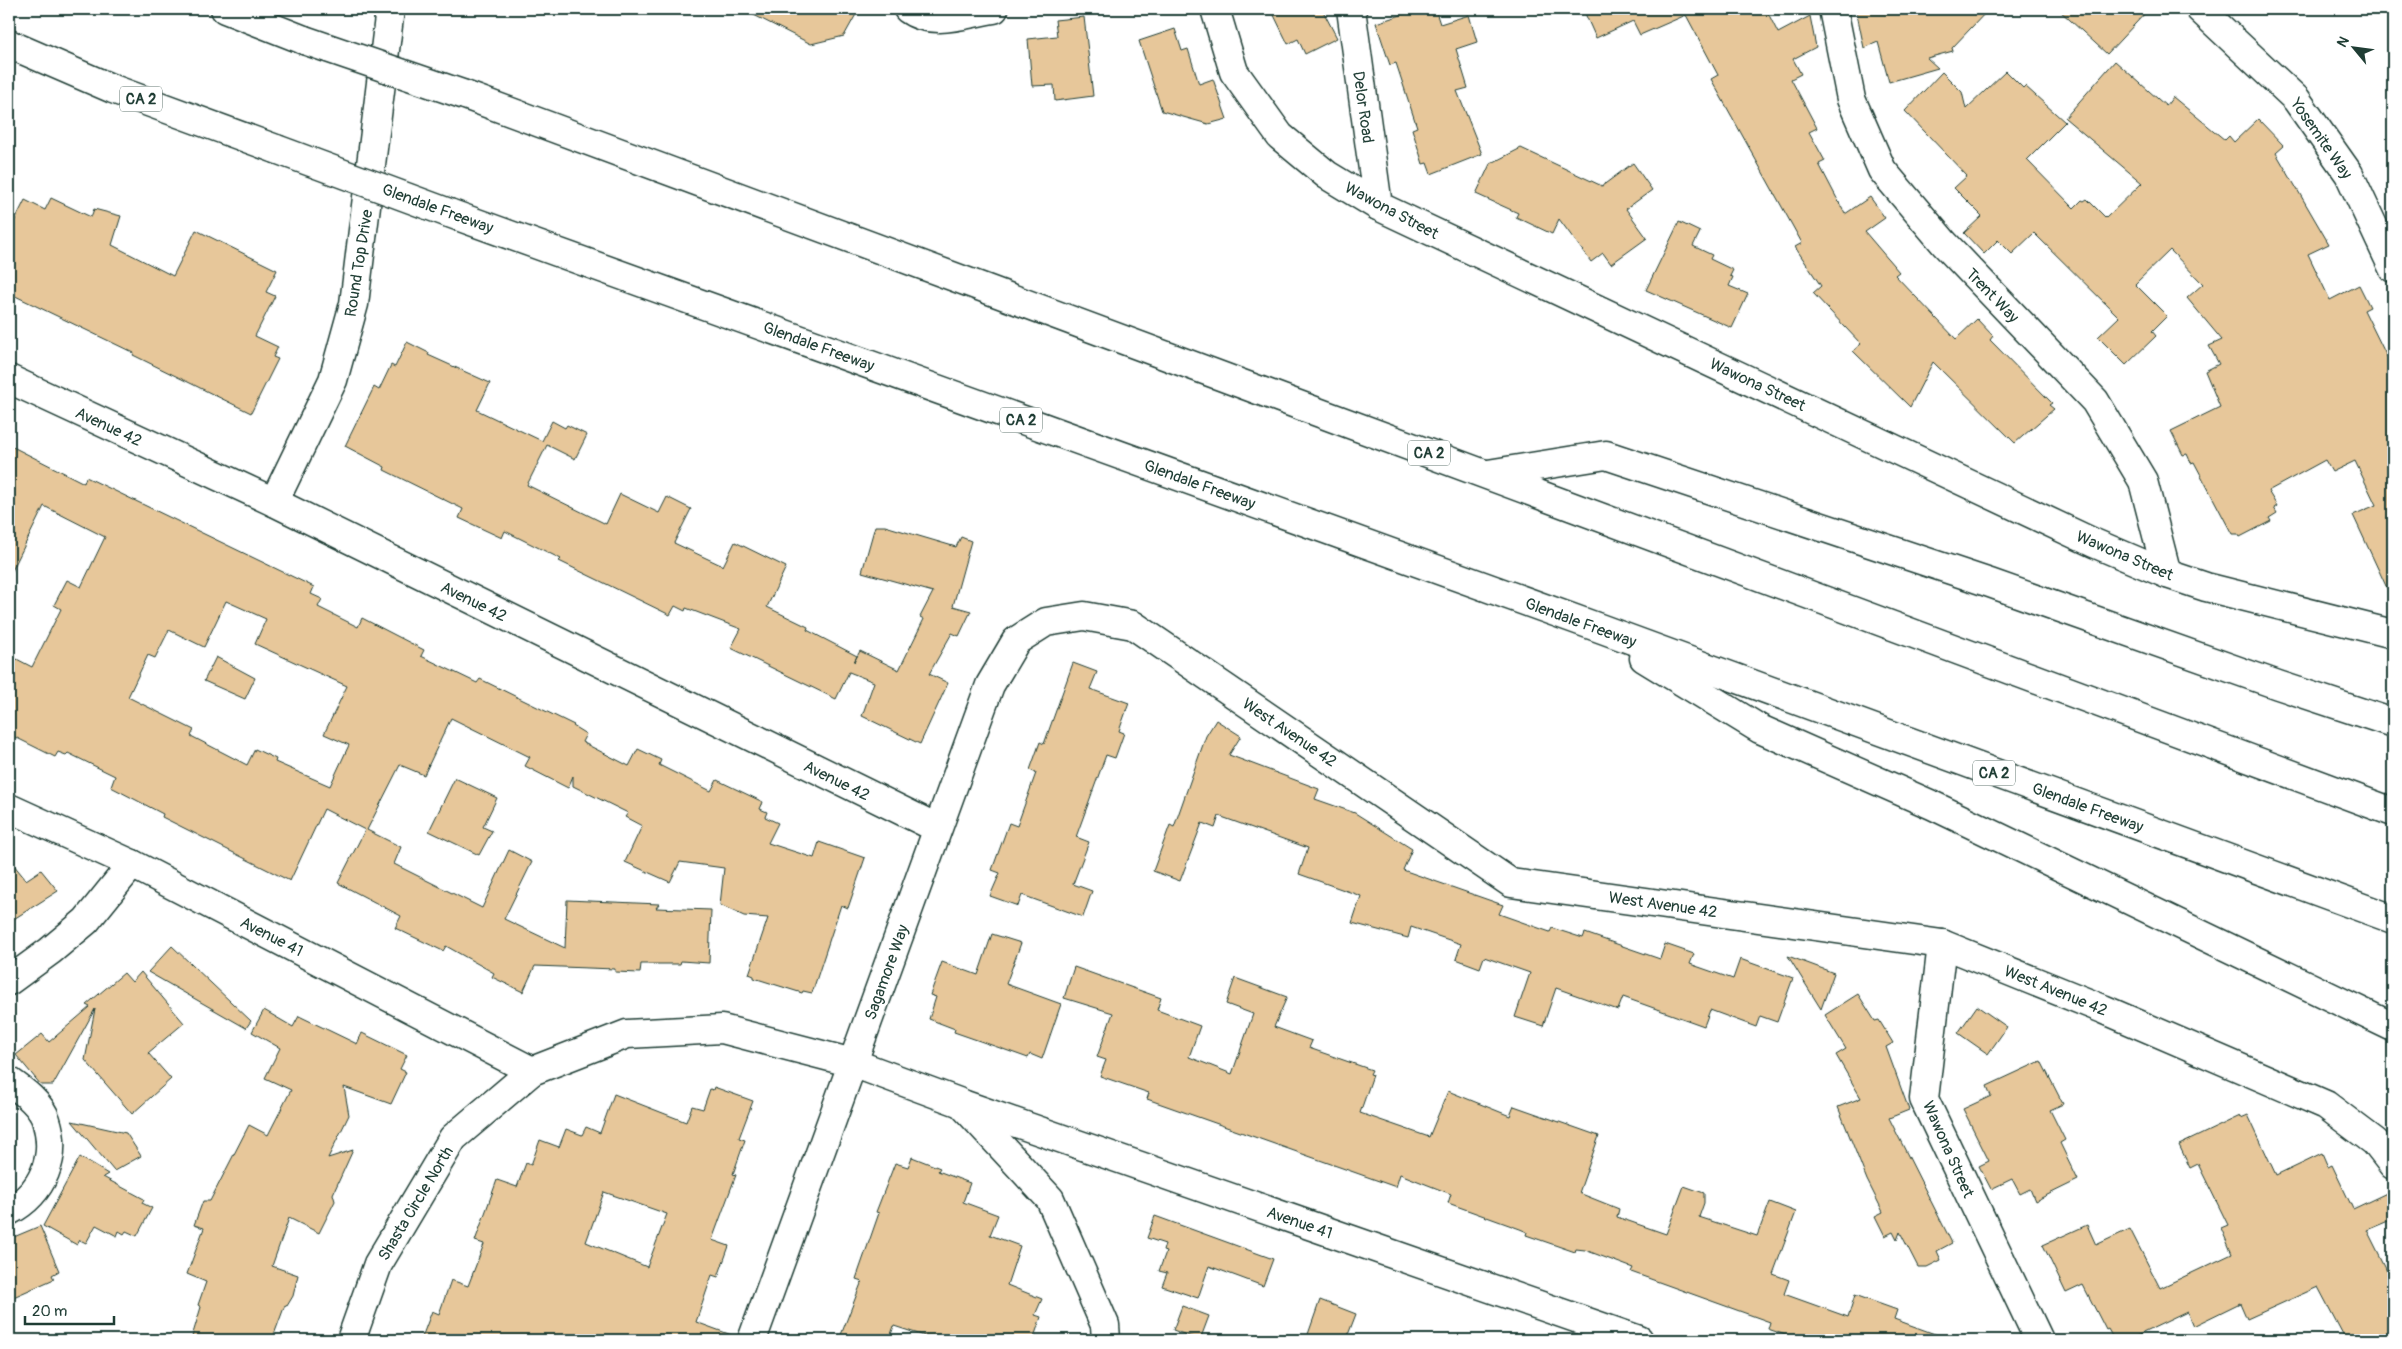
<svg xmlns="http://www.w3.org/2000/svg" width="2402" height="1349" font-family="Pangolin,sans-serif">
  <rect width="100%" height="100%" fill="#fff"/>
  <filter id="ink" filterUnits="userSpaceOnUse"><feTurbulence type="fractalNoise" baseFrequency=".02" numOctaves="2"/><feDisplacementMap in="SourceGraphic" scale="10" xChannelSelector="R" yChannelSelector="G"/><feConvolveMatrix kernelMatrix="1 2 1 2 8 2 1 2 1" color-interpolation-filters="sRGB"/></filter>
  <g filter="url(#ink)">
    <g fill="#e7c79a" stroke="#1f3d34" fill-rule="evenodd">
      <path d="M742,9H859L844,36L811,44Z"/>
      <path d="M1271,9H1322L1337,38L1305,54L1298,39L1288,44Z"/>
      <path d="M1420,9H1435L1440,24L1469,15L1477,42L1456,49L1468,88L1457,91L1482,154L1431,174L1427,163L1423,164L1412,129L1417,127L1396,63L1390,65L1376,23Z"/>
      <path d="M1583,9H1766L1778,33L1810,16L1816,47L1793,59L1801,74L1791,79L1817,128L1809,132L1825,161L1819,164L1845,214L1870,197L1885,218L1865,232L1899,272L1895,275L1956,339L1977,319L1993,336L1990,340L2052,403L2049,405L2054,409L2015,443L1933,362L1910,407L1853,351L1861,344L1813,293L1821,286L1795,247L1802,243L1711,79L1718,75L1686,15L1640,35L1633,21L1596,38Z"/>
      <path d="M1856,9H1989L1952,48L1953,51L1927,58L1938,68L1889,82L1878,42L1864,48Z"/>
      <path d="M2058,9H2149L2107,54Z"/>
      <path d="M1084,17L1093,96L1055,101L1054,85L1032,86L1028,39L1057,36L1055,20Z"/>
      <path d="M1175,29L1182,51L1188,49L1199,84L1213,79L1227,119L1208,124L1162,111L1139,41Z"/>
      <path d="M2115,61L2166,106L2173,97L2225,140L2229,136L2234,142L2258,119L2284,146L2276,153L2329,244L2308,254L2330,300L2359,285L2370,307L2364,310L2393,369V601L2353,515L2376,505L2355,461L2332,472L2325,460L2268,491L2277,506L2274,508L2277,513L2269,518L2271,521L2240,537L2238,534H2232L2194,462L2191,463L2187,454L2183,455L2171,431L2220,407L2205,371L2219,364L2209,346L2222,340L2187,298L2203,284L2170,250L2135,284L2167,316L2152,331L2156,336L2126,365L2098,337L2119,317L2034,233L2012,254L1998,240L1984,254L1964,233L1982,216L1954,188L1967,176L1905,111L1942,72L1962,92L1966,109L2006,71L2023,88L2025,86L2065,122L2027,160L2074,208L2082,200L2084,201L2087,199L2106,218L2142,183L2065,118Z"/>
      <path d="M1521,148L1602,186L1633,163L1652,190L1626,209L1647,238L1611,264L1603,253L1591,262L1559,219L1552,234L1516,217L1518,213L1476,194L1490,164Z"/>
      <path d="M51,198L91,217L94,209L121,216L112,245L173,276L196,230L277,270L266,292L275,296L255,336L278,347L273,357L278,359L251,413L133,355L134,353L9,293V232L25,200L45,210Z"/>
      <path d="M1679,222L1700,232L1693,246L1712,255L1710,259L1733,270L1730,276L1733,277L1729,286L1748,294L1732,328L1646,290Z"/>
      <path d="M407,342L429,353L428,355L490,383L477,410L542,441L552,421L565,428L567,425L587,435L575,459L547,445L527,485L606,524L620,494L659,513L667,497L691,509L674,543L723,566L735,542L786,567L767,607L808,627L807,630L857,656L854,662L860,651L899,670L924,619L920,617L933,592L862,572L875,526H885L956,547L961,537L971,541L953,606L971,611L959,636L952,633L929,674L948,683L920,744L862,716L874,682L849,672L836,699L731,648L741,629L686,608L685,611L675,606L670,615L559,561L561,559L505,531L502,538L459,518L463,509L384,470L385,467L345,446L374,387L379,390L391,365L395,367Z"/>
      <path d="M9,445L84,483L86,477L314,587L311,594L322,599L318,607L358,627L362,618L424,650L421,656L477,683L480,679L574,725L573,726L586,734L582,742L629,766L638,749L661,760L659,765L711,791L717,780L763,802L760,809L767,812L765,817L778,823L768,843L814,858L819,842L865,858L848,908L841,905L812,993L803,991L802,993L754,978V976L749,974L768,918L744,916L720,905L724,868L680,862L670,882L625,862L642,826L625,817L628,813L573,786V776L568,788L525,766L530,757L451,718L424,775L400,765L367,830L401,847L394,864L482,908L509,850L532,862L504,919L565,948L567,900L659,904L656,908L711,910L709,963L681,961L680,964H641L640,973L615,972V969L535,966L523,992L492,977L494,973L446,946L443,951L395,928L401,916L338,883L365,830L324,809L290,881L162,817L163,814L111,787L115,776L68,753L66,755L58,752L55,757L9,734V655L32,667L61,609L54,605L67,580L81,587L105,537L44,506L9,577ZM226,601L266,619L255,644L347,686L324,734L349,745L330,786L275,762L276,759L255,749L247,765L191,736L194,730L128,697L148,655L155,658L169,630L204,647Z"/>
      <path d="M216,657L255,678L245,699L204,681Z"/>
      <path d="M1073,663L1097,672L1090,689L1129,703L1119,731L1124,733L1115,758L1106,755L1076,837L1089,842L1073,884L1092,891L1083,917L1022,895L1018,906L990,896L1000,873L992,870L1009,823L1017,826L1036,773L1030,770L1040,742L1044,744Z"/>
      <path d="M1216,720L1241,736L1229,755L1319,789L1315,799L1355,813L1412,849L1403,870L1503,905L1499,914L1550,932L1552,928L1583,938L1585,933L1660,959L1665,944L1694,954L1690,964L1733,979L1740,959L1793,978L1777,1022L1760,1016L1756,1027L1710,1010L1704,1026L1623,997L1618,1010L1556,988L1543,1026L1515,1017L1530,973L1484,957L1480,968L1456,959L1461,944L1411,927L1408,938L1352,923L1361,896L1299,874L1308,848L1219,816L1215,828L1202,823L1180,881L1153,871L1170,825L1174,827L1206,736Z"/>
      <path d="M455,778L497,798L483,827L492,831L479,855L429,831Z"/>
      <path d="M9,859L26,880L41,870L58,891L9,922Z"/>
      <path d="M992,934L1021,943L1006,984L1061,1004L1042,1059L1030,1054L1028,1058L1000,1048L954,1032L955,1029L929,1019L936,997L930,995L942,962L978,975Z"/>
      <path d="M172,946L251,1021L246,1028L148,972Z"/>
      <path d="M1788,956L1834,973L1821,1009Z"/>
      <path d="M1074,967L1161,998L1157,1010L1200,1026L1189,1057L1232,1074L1253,1014L1226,1004L1235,978L1287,997L1274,1027L1312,1041L1309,1048L1372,1070L1370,1074L1373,1075L1360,1113L1429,1137L1448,1091L1510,1116L1514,1106L1599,1136L1579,1193L1619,1209L1617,1217L1666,1234L1684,1186L1704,1193V1203L1699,1217L1757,1236L1770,1202L1796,1212L1773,1274L1789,1280L1784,1294L1848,1317L1855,1295L1897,1310L1894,1319L1943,1337L1942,1340H1800L1768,1329L1770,1322L1631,1272L1633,1268L1585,1250L1576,1249L1575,1252L1526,1235L1527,1232L1520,1229L1448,1203L1451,1194L1400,1174L1396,1187L1147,1099L1149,1093L1100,1076L1106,1060L1097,1057L1113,1013L1064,998Z"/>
      <path d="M141,972L184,1023L148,1053L171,1079L132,1114L85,1060L95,1009L53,1085H41L16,1055L42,1034L49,1042L90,1007L86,1005L124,973L132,982Z"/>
      <path d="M1858,994L1875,1021L1879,1020L1893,1043L1886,1047L1909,1110L1889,1118L1952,1243L1937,1251L1941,1260L1927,1267H1918L1900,1232L1897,1240L1893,1232L1885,1236L1875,1216L1883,1212L1867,1180L1838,1107L1861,1098L1836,1055L1846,1049L1825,1015Z"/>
      <path d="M1977,1006L2007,1027L1988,1054L1958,1033Z"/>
      <path d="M264,1010L293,1027L299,1016L357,1044L362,1033L407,1055L400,1069L406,1072L391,1104L344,1087L349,1115L328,1158L353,1150L333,1194L335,1201L319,1233L289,1218L272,1266L298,1275L293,1296L287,1306L285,1305L272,1340H191L201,1307L198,1305L206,1282L187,1274L204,1228L194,1225L203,1201H210L249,1125L268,1135L291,1090L265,1078L280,1048L252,1032Z"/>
      <path d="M2041,1061L2063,1104L2050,1110L2065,1140L2060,1143L2078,1180L2035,1201L2030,1189L2020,1194L2012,1179L1991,1189L1979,1166L1989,1161L1963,1109L1991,1096L1987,1086Z"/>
      <path d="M714,1087L753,1101L739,1138L745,1140L733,1174L736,1175L712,1240L729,1246L718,1277L712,1275L696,1322L737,1337V1340H421L432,1311L439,1314L451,1280L468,1286L484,1244L475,1241L497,1180L517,1187L526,1163L531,1165L540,1140L559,1147L566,1129L582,1135L586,1127L600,1133L614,1094L686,1122L692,1106L703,1109L710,1089L713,1090ZM604,1192L667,1214L647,1267L586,1242Z"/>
      <path d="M2248,1115L2276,1175L2322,1153L2328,1167L2332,1165L2353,1209L2393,1190V1219L2367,1230L2393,1282V1340H2346L2318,1287L2247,1319L2240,1303L2193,1326L2187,1312L2128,1340H2114L2108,1329L2106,1330L2083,1285L2066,1293L2043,1245L2087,1225L2096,1245L2130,1229L2160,1288L2232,1254L2221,1228L2228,1225L2198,1164L2190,1168L2179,1145L2240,1116L2241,1118Z"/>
      <path d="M72,1121L126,1133L141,1156L114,1171Z"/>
      <path d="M80,1157L108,1174L103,1177L144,1199L142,1203L152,1208L137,1236L126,1231L124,1234L119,1231L117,1236L96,1225L86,1243L80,1240L77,1245L43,1226Z"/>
      <path d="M912,1157L940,1168L938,1171L970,1183L963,1202L998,1215L990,1235L1020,1246L1007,1285L1042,1299L1035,1315L1041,1317L1033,1340H937L894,1326L889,1340H839L862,1281L856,1279L879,1213L876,1212L895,1163L908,1167Z"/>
      <path d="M1155,1216L1273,1259L1263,1286L1209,1266L1198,1298L1162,1286L1167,1273L1159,1271L1166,1252L1163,1251L1165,1244L1147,1238Z"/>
      <path d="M40,1226L59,1271L52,1275L54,1279L9,1299V1239Z"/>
      <path d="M1320,1300L1356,1314L1346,1340H1306Z"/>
      <path d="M1182,1306L1209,1316L1200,1340L1173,1330Z"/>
    </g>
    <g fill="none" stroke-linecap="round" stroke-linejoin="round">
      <g stroke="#1f3d34" stroke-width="31">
        <g id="minor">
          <path d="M908,9C932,27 967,13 994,9"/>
          <path d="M1215,9L1234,72L1280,136L1327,175L1378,206L2094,543L2167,574L2206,587L2393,634"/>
          <path d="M1351,9L1378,206"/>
          <path d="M1833,9L1851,99L1882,170L1944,243L2095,401L2143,481L2167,574"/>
          <path d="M2200,9L2296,99L2349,174L2393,268"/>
          <path d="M9,379L274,502L937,828"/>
          <path d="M274,502L333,380L354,304L390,9"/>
          <path d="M9,808L132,864L532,1071"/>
          <path d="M1942,944L1924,1099L2039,1340"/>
          <path d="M9,981L50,951L86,921L132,864"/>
          <path d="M9,1081C22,1090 41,1104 46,1120C58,1157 43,1193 9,1211"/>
          <path d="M965,1105L1639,1340"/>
          <path d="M351,1340L378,1264L453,1138L532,1071L627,1034L722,1029L853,1063L961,1103L1050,1199L1105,1325L1106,1340"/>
          <path d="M752,1340L990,685L1016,641L1046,622L1084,616L1133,625L1511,883L1942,944L2103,1009L2326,1105L2375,1142L2393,1165"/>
        </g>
      </g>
      <g stroke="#1f3d34" stroke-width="31">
        <g id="highway">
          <path d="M225,9L304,40"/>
          <path d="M9,44L113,89L276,149"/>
          <path d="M465,95L2393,812"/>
          <path d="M449,213L1594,626L2393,919"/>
          <path d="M1488,474L1606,455L1990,583L2278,685L2393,723"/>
          <path d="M1644,658L1760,729L1932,805L2393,1027"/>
        </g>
      </g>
      <use href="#minor" stroke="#fff" stroke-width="28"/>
      <use href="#highway" stroke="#fff" stroke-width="28"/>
      <g stroke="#1f3d34" stroke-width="31" stroke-linecap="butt">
        <g id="highway-bridge">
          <path d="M304,40L465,95"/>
          <path d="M276,149L449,213"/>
        </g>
      </g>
      <use href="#highway-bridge" stroke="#fff" stroke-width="28"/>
    </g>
  </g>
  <g text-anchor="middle" stroke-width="5" stroke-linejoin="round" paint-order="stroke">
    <g fill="#fff" stroke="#627771" stroke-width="1">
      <rect x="120" y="86.5" width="42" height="25" rx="4"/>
      <rect x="1000" y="407.5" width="42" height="25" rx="4"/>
      <rect x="1408" y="440.5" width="42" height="25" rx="4"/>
      <rect x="1973" y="760.5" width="42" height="25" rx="4"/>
    </g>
    <g font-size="15" font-weight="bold" fill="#1f3d34">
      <text x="141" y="104">CA 2</text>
      <text x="1021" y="425">CA 2</text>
      <text x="1429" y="458">CA 2</text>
      <text x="1994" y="778">CA 2</text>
    </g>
    <g font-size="16" fill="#1f3d34" stroke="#fff">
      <text transform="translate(1364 107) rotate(82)" y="6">Delor Road</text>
      <text transform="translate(2322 138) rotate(55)" y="6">Yosemite Way</text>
      <text transform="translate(438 208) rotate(20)" y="6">Glendale Freeway</text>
      <text transform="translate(1392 210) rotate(28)" y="6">Wawona Street</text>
      <text transform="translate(358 263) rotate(-81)" y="6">Round Top Drive</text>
      <text transform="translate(1993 295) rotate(46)" y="6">Trent Way</text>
      <text transform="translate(819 346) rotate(20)" y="6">Glendale Freeway</text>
      <text transform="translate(1758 384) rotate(25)" y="6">Wawona Street</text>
      <text transform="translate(109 426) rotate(25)" y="6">Avenue 42</text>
      <text transform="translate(1200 484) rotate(20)" y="6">Glendale Freeway</text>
      <text transform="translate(2125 555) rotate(23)" y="6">Wawona Street</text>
      <text transform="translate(474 601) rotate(26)" y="6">Avenue 42</text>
      <text transform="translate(1581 622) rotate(20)" y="6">Glendale Freeway</text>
      <text transform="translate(1290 732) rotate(34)" y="6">West Avenue 42</text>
      <text transform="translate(837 780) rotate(26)" y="6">Avenue 42</text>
      <text transform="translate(2088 807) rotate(20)" y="6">Glendale Freeway</text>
      <text transform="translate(1663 904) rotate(8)" y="6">West Avenue 42</text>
      <text transform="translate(272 936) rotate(27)" y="6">Avenue 41</text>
      <text transform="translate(886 972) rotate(-70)" y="6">Sagamore Way</text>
      <text transform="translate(2056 990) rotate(22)" y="6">West Avenue 42</text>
      <text transform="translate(1949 1149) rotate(66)" y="6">Wawona Street</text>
      <text transform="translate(415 1203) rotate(-59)" y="6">Shasta Circle North</text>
      <text transform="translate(1300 1222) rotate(19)" y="6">Avenue 41</text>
    </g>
  </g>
  <rect width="2402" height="1349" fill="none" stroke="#fff" stroke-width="30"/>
  <rect x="15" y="15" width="2372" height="1319" fill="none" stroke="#1f3d34" stroke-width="2" filter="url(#ink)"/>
  <g transform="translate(2354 48) rotate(299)" stroke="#ffffff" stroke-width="4" paint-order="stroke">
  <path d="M0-4L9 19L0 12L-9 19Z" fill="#1f3d34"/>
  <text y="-8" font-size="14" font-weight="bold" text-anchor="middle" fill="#1f3d34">N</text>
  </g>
  <path d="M25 1316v8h89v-8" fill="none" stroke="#1f3d34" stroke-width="2.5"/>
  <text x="32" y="1316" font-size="15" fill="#1f3d34" stroke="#ffffff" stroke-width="4" paint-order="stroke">20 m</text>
</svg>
